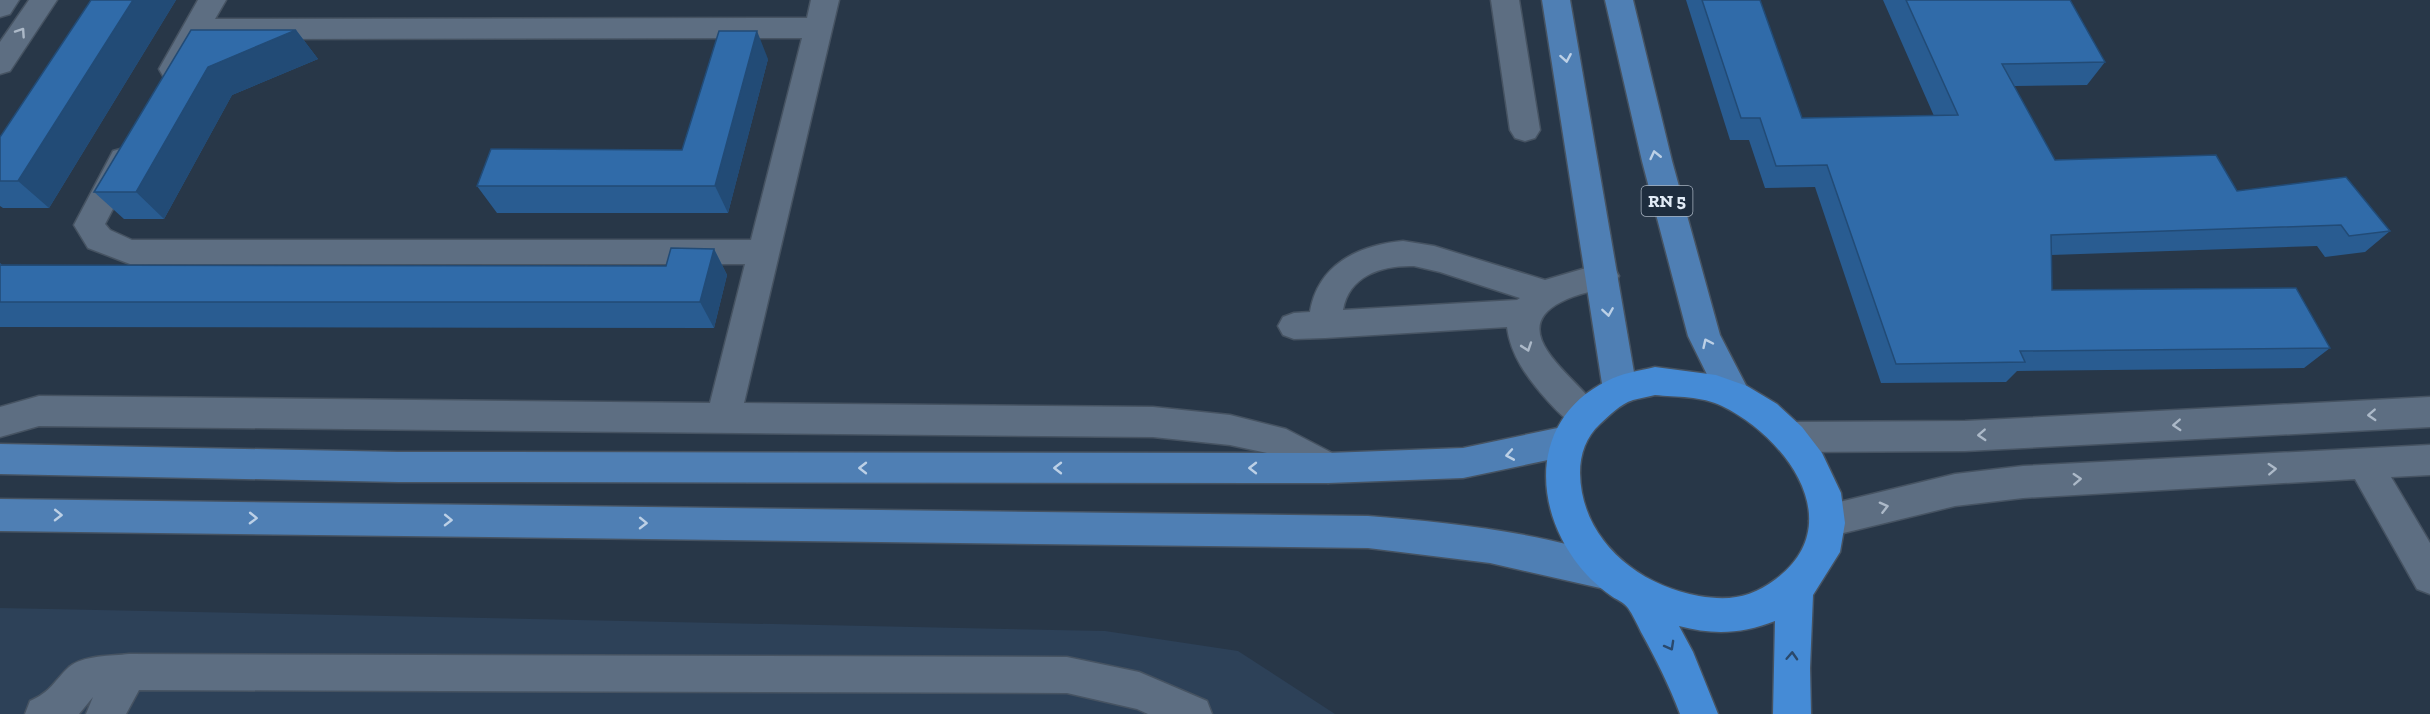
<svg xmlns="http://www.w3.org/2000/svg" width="2430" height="714" font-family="'Zilla Slab',serif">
  <rect width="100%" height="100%" fill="#283748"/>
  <path fill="#2d4158" d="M0,608L1105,631L1238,651L1335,714H0Z"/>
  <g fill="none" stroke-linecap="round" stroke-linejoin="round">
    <g stroke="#465362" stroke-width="3">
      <g id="minor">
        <path d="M0,0H19L10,14L0,17Z"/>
        <path d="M29,0H57L10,71L0,74V42Z"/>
        <path d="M198,0H226L215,19L807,18L811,0H839L744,403L1153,407L1230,415L1286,429L1340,457L1345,468L1340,479L1328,483L1267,453L1230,445L1153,437L39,426L0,437V407L39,396L710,403L745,264H130L88,248L74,225L113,151L124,148L135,151L139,159L105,224L110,230L132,240H751L802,38L204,39L183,76L173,79L163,76L159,69Z"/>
        <path d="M1491,0H1519L1540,130L1535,138L1525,141L1515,138L1510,130Z"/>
        <path d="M1403,241L1434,246L1545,280L1603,263L1614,267L1619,276L1614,285C1597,291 1577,293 1561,302C1500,333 1586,383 1601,414L1596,424C1592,426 1587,429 1583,428C1566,427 1530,381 1521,366C1514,354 1509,342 1507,327L1325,338L1294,339L1283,335L1278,326L1283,317L1294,313L1310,312C1318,264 1359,245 1403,241ZM1414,266L1440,272L1520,298L1517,300L1343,310C1349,275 1383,265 1414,266Z"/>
        <path d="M2430,397V427L1965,451L1793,452L1781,448L1776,437L1781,426L1793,422L1965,421Z"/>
        <path d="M2430,445V475L2391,477L2430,543V594L2417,589L2355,479L2023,498L1955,506L1827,537L1814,532L1809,521L1814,510L1827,505L1955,474L2023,466Z"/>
        <path d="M129,654L1067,657L1139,672L1207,701L1212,714H1148L1137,709L1067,693L139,690L126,714H86L93,697L79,714H25L30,701C51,692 54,681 69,667C83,655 112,656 129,654Z"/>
      </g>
    </g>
    <g stroke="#465362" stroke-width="3">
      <g id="major">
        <path d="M1542,0H1570L1637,390L1632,400L1620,404L1608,400L1603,390Z"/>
        <path d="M1605,0H1633L1672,161L1720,335L1751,395L1746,405L1734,409L1722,405L1688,336L1642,161Z"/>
        <path d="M1567,426L1579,430L1584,441L1579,452L1567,456L1463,478L1328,483L398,482L0,474V444L398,452L1328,453L1463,448Z"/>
        <path d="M0,499L1368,516C1447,522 1548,533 1622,561L1627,573L1622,585L1609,590L1490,563L1368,548L0,531Z"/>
      </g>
    </g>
    <g stroke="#465362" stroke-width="3">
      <path id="highway" d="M1655,367L1716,375L1747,386L1777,404L1802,427L1822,453L1841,493L1845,523L1840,552L1813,595L1810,668L1811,714H1773L1775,621C1742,634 1713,635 1679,626L1693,652L1718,714H1680C1669,685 1656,659 1641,632C1637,624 1633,615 1628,608C1624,602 1615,599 1610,595C1599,587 1588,577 1580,567C1531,506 1531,418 1607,381C1622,373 1639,371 1655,367ZM1655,395C1676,397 1702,396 1722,406C1786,437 1850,523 1776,579C1751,598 1729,601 1699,596C1637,585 1581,539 1580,473C1580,454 1586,437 1600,424C1610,415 1620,404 1633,400C1640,398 1648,397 1655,395Z"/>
    </g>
    <use href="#minor" fill="#5d6e82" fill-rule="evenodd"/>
    <use href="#major" fill="#4f7fb4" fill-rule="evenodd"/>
    <use href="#highway" fill="#458bd6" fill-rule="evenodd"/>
  </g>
  <g fill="#295c91">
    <path d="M91,0H176L49,208H3L0,206V137Z"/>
    <path d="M1686,0H1760L1802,118L1934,116L1883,0H2070L2105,62L2087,85L2014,86L2055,160L2237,191L2390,231L2365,252L2325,257L2317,246L2051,255L2052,290L2330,348L2304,368L2017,371L2006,382L1881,383L1815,187L1765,188L1749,140H1730Z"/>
    <path d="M296,30L318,59L232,95L164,219H124L94,192Z"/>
    <path d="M768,59L728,213H497L477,186L682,150Z"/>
    <path d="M714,249L727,275L714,328L0,327V263L2,265L666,266Z"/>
  </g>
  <g fill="#224b76">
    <path d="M133,0H176L49,208L18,181Z"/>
    <path d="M296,30L318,59L232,95L164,219L136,192L208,67Z"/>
    <path d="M757,31L768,59L728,213L715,186Z"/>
    <path d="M714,249L727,275L714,328L700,302Z"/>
  </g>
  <g fill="#306ba9" stroke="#224b76" stroke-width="1.5">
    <path d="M91,0H133L18,181H0V137Z"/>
    <path d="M1702,0H1760L1802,118L1958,115L1906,0H2070L2105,62L2002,64L2055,160L2216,155L2237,191L2346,177L2390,231L2349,236L2341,225L2051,235L2052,290L2296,288L2330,348L2020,351L2025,362L1896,364L1827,165L1776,166L1760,118H1741Z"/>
    <path d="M191,30H296L208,67L136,192H94Z"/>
    <path d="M719,31H757L715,186H477L491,149L682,150Z"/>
    <path d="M671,248L714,249L700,302H0V265L666,266Z"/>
  </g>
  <defs><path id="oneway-chevron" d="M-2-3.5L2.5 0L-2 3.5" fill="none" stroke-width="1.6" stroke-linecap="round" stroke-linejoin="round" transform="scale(1.5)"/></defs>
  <g stroke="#acb9c8">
    <use href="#oneway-chevron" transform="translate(21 32) rotate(-56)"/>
    <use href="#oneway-chevron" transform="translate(1527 347) rotate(71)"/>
    <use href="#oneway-chevron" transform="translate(2372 415) rotate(177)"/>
    <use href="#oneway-chevron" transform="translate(2177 425) rotate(177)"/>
    <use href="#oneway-chevron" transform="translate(1982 435) rotate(177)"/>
    <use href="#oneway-chevron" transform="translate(2272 469) rotate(-3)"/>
    <use href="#oneway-chevron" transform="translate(2077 479) rotate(-3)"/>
    <use href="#oneway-chevron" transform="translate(1884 507) rotate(-14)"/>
  </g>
  <g stroke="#bcd0e6">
    <use href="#oneway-chevron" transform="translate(1566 58) rotate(80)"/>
    <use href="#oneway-chevron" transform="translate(1655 155) rotate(-103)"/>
    <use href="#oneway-chevron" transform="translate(1608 312) rotate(81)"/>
    <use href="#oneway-chevron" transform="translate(1707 343) rotate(-115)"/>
    <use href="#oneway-chevron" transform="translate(1510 455) rotate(170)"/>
    <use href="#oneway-chevron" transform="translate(863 468) rotate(-180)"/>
    <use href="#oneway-chevron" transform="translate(1058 468) rotate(-180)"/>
    <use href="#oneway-chevron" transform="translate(1253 468) rotate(-180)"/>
    <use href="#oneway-chevron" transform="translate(58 515) rotate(1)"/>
    <use href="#oneway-chevron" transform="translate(253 518) rotate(1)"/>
    <use href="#oneway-chevron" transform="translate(448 520) rotate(1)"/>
    <use href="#oneway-chevron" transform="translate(643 523) rotate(1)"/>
  </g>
  <g stroke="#2a496c">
    <use href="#oneway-chevron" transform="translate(1670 646) rotate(61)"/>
    <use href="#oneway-chevron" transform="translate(1792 656) rotate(-87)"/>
  </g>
  <g text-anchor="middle" stroke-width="5" stroke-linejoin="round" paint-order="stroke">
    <rect fill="#1e2d3e" stroke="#a6b2bf" stroke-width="1.5" x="1641.5" y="186" width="51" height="30" rx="4.5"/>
    <g font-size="18" font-weight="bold" fill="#e1ebf6">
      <text x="1667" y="207">RN 5</text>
    </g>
  </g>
</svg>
